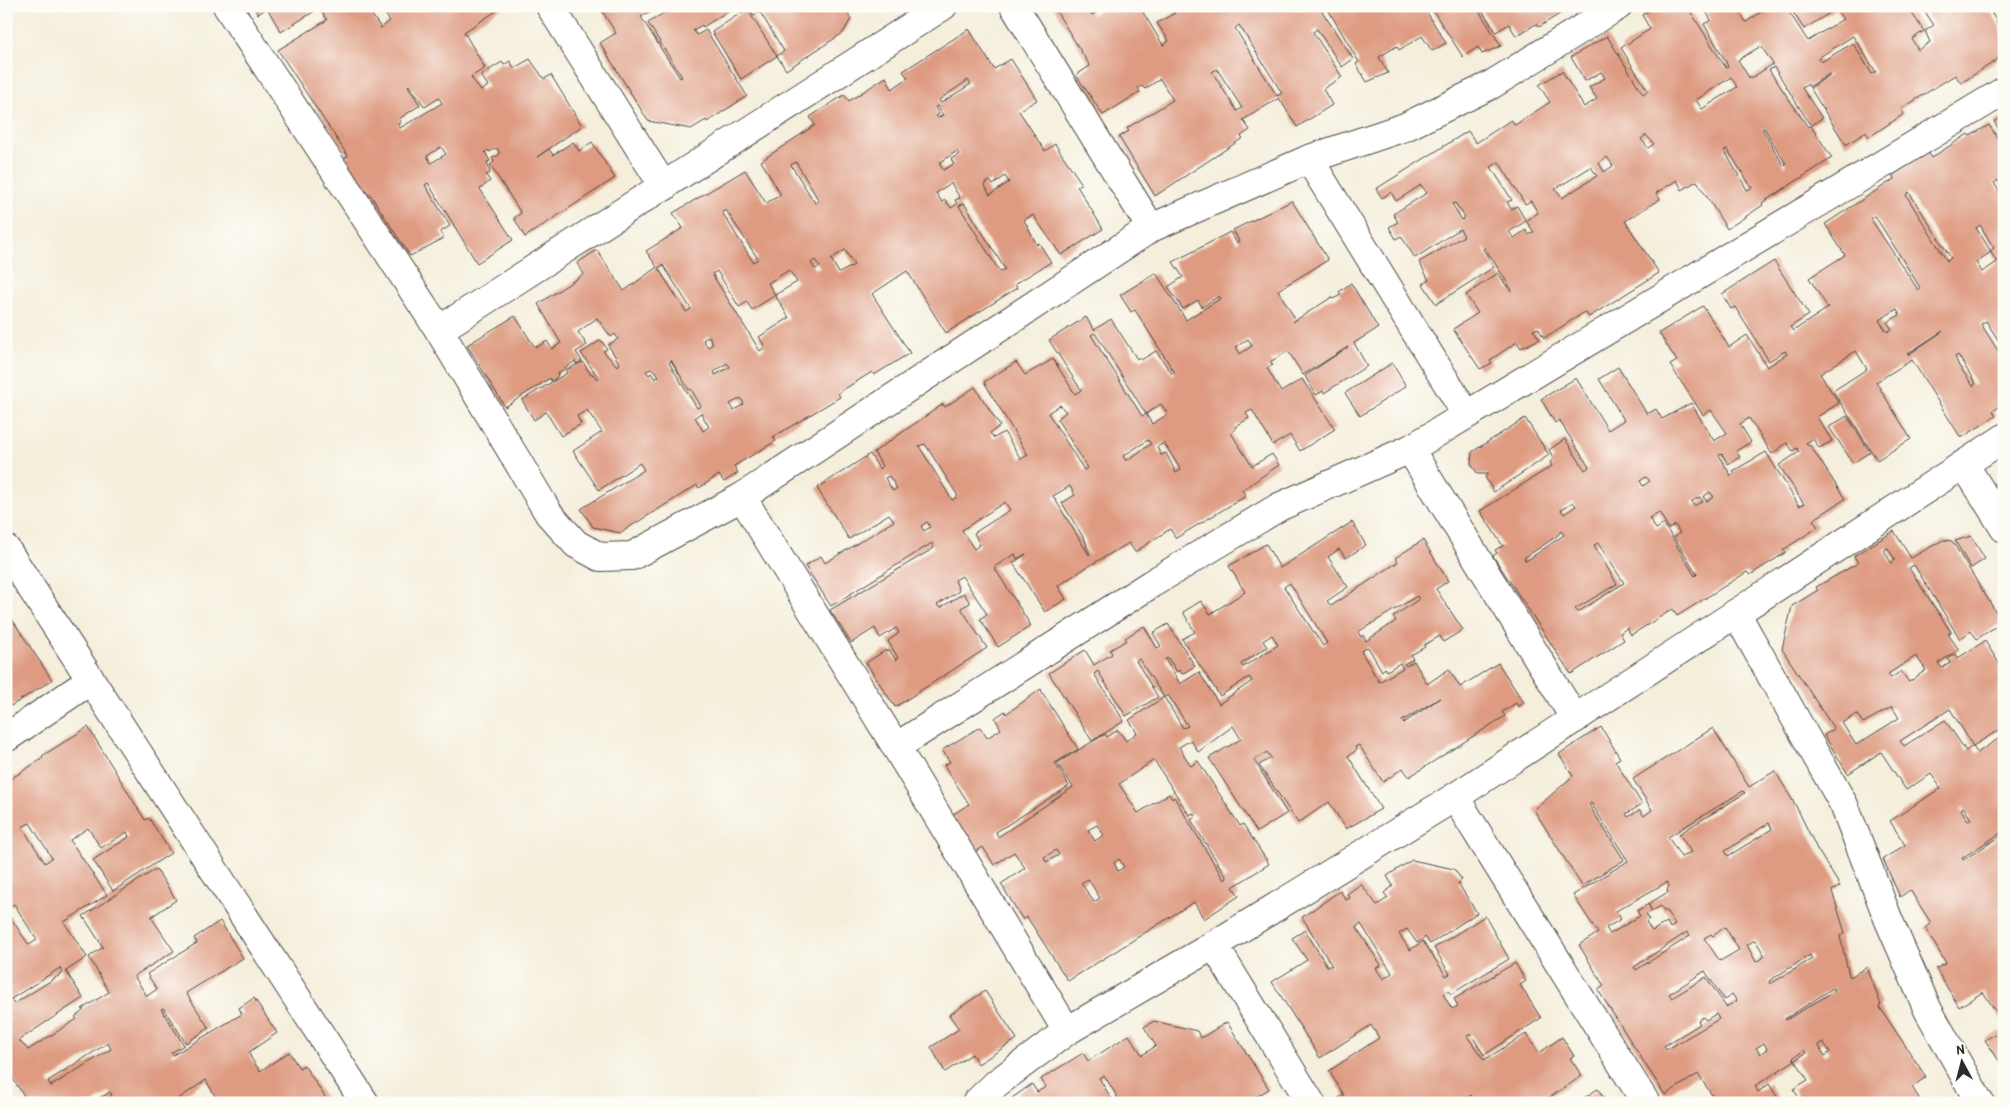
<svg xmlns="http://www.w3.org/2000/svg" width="2010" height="1109" font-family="'Patrick Hand',sans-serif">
  <rect width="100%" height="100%" fill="#fdfcf7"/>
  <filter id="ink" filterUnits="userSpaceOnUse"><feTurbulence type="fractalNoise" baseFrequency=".02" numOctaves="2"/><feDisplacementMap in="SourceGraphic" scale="10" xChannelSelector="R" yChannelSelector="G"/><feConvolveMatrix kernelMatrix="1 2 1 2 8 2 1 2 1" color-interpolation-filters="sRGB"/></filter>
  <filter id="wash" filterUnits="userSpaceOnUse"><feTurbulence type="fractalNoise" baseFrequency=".0096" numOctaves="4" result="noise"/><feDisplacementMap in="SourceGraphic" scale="20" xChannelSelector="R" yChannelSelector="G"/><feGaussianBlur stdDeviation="1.12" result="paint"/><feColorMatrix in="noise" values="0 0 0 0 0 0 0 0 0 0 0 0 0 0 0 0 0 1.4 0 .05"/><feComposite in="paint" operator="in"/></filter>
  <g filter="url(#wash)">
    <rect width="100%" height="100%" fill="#f4eedb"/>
    <g id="blocks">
      <g fill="#de9b82" fill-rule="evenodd">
        <path d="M253,6H317L318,9L281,32L267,8L258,14Z"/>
        <path d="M318,6H378L370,12L381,28L390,21L380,6H504L464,32L485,68L471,77L481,91L488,86L481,75L502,62L504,65L510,61L514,68L530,59L544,79L551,75L582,126L537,157L549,149L553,155L573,142L579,151L592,142L615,178L525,237L514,218L521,213L490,165L494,162L492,158L499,155V152L497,148L489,152L488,150L485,152L490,161L487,162L490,173L486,175L490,181L480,189L513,240L477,263L428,183L425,185L450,226L440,232L444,238L410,256L370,194L364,197L341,161L348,156L278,50L327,20ZM409,85L425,107L439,98L442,103L400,128L398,124L401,122L399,119L420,105L408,86ZM441,147L446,154L431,163L427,156Z"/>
        <path d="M599,6H659L641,17L680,78L682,77L648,23L675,6H736L703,27L702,25L693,30L697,35L706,30L747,96L707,122L706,120L691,129L648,121L600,43L616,33Z"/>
        <path d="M748,6H843L851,19L843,33L786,70L777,56L784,51L760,12L754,16Z"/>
        <path d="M1053,6H1097L1090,11L1092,15L1105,6H1139L1163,45L1169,41L1157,23L1175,13L1171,6H1322L1320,8L1353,59L1342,67L1317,29L1313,32L1342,77L1323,89L1332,105L1297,127L1279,98L1243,120L1250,130L1241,136L1243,138L1155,196L1119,137L1129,131L1127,128L1173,100L1160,79L1145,89L1142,86L1138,88L1140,92L1103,115L1076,75L1090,66ZM1239,25L1282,93L1277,96L1235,28ZM1217,69L1242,108L1237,111L1212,72Z"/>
        <path d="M1326,6H1423L1446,43L1432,51L1422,36L1399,50L1397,46L1379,57L1388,73L1367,82L1356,64L1359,62Z"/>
        <path d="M1430,6H1476L1501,46L1482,54L1478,47L1463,57Z"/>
        <path d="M1479,6H1525L1527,9L1529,6H1572L1539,27L1536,24L1516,36L1509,24L1496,32Z"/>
        <path d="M1655,6H1687L1726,68L1728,67L1726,62L1704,24L1711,20L1703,6H1736L1746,22L1770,6H1785L1808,41L1843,19L1836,9L1804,29L1789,6H1907L1924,31L1912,39L1918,50L1930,42L1925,31L1934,25L1921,6H1987L1999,25L2004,44L1997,60L1961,83L1955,75L1901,109L1904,114L1869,137L1866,132L1846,145L1810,88L1830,75L1829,74L1809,87L1808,84L1802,88L1822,118L1811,126L1774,67L1769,70L1808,127L1811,126L1832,158L1762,203L1763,205L1727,229L1697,181L1682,190L1677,180L1656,193L1660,199L1625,221L1659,273L1589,317L1585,312L1544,338L1538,328L1533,330L1540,339L1521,348L1517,342L1490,360L1492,363L1480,369L1453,329L1478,313L1466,295L1498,273L1510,291L1512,290L1485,248L1483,249L1494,267L1436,304L1423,284L1429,280L1419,262L1464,236L1460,229L1415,258L1401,236L1396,239L1389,227L1398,222L1393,214L1427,193L1421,185L1396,201L1391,192L1382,198L1376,189L1468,131L1476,143L1511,120L1515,125L1550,102L1539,85L1562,71L1584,107L1597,99L1589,87L1605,78L1601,72L1585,81L1571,57L1607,36L1643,94L1648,91L1621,48L1650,29L1642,15ZM1853,36L1876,72L1872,74L1853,43L1821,62L1818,58ZM1761,46L1773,64L1750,79L1738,60ZM1731,77L1737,87L1702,109L1696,100ZM1764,128L1786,164L1784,166L1762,129ZM1646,135L1654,144L1648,148L1641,139ZM1727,149L1752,188L1747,190L1724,150ZM1607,157L1613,166L1604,172L1599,163ZM1499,162L1525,204L1531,201L1538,213L1526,221L1517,206L1511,209L1507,202L1512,200L1491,167ZM1591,167L1597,176L1562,198L1555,189ZM1455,203L1465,217L1462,220L1452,204ZM1526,221L1534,232L1529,235L1526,230L1514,238L1509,232Z"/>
        <path d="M747,9L777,56L741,79L712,32Z"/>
        <path d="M969,29L994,69L1011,59L1037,100L1019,111L1045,151L1055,144L1082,184L1077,186L1103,229L1061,255L1033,215L1024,220L1037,245L1039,243L1051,262L1015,284L1017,288L946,333L907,271L872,294L910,353L874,375L872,372L838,393L840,397L773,437L776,441L734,466L738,473L724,482L719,475L699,488L697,485L620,533L593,527L581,509L644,470L640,463L599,490L573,451L602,432L587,410L577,416L581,424L561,436L546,412L534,420L522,400L567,373L565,370L583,362L591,375L593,374L597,379L599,378L581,353L601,340L607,349L603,351L617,366L620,364L608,345L618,339L615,334L611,337L597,318L578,332L587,345L576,352L582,361L576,364L575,361L557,374L558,375L555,379L551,381L550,378L505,407L467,345L515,316L534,346L537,347L547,341L552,349L561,343L538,304L584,274L577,263L597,250L624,291L657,267L646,251L683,228L673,213L745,170L766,203L781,195L761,161L815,125L810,117L844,95L849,101L886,77L892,89L908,78L903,71ZM968,80L971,84L941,103L939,100ZM937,106L943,115L938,118L936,116L939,114L935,107ZM957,151L959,154L951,159L954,164L943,170L939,163ZM796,162L819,201L815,203L791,165ZM1005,176L1009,182L990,195L984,184L990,181L993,185ZM951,183L960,198L955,200L957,204L951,208L945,200L942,202L936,193ZM964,203L1005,269L1000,272L959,206ZM726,210L758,259L753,262L722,212ZM845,250L854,265L839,273L831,259ZM815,260L820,267L815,269L811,263ZM663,265L691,309L686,312L658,268ZM789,270L797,282L775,295L789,318L759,337L765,347L760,351L712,274L717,271L739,307L747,302L752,310L775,295L768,283ZM709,336L713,344L708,347L703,340ZM671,360L689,390L691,389L701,406L697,408L669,363ZM727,363L730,367L715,375L714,372ZM651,369L655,371L659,376L655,379L651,373L649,375L646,371ZM741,398L744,404L734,410L730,404ZM701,413L709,427L703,431L695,417Z"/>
        <path d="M2004,116V137L1994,122Z"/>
        <path d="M1989,125L2004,148V349L1986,321L1981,324L2004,360V404L1993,411L1996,416L1961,438L1912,360L1876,382L1911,439L1877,460L1833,391L1867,369L1856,351L1820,374L1839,403L1817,417L1832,441L1819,448L1813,439L1806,443L1808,446L1810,445L1845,499L1813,520L1818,527L1783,550L1785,553L1750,575L1747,572L1677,616L1673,609L1631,635L1627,628L1620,633L1624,640L1571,674L1493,556L1497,553L1495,550L1503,546L1480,511L1552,466L1550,462L1554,459L1549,450L1565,439L1585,470L1589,467L1559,420L1555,423L1541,399L1576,378L1608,430L1624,420L1599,379L1618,367L1647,414L1656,409L1662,419L1691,403L1714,441L1727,433L1711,410L1703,415L1670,365L1677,361L1659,333L1703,306L1729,347L1747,335L1767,367L1787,354L1785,351L1769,361L1735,307L1731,309L1722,294L1774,261L1809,315L1790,327L1793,331L1828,308L1809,278L1845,255L1825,224L1894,179L1893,175L1929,153L1931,158L1968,134L1970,136ZM1998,180L2003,189L1999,191L1994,183ZM1909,192L1951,258L1947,261L1906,195ZM1875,216L1921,289L1919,291L1870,218ZM1980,225L1994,248L1990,251L1997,262L1982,272L1976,262L1991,252L1982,237L1976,228ZM1897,309L1900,315L1887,322L1892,329L1887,332L1879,320ZM1943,331L1908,355L1907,354ZM1958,355L1976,384L1973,386L1959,366L1955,357ZM1749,418L1772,454L1787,443L1793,451L1797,448L1799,452L1779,465L1804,504L1799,506L1766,452L1733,471L1735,473L1731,476L1719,455L1722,454L1728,464L1740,457L1736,451L1751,442L1740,424ZM1646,477L1650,481L1643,486L1640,481ZM1710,492L1714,497L1707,501L1703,497ZM1700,497L1703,501L1694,506L1692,501ZM1573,502L1576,506L1564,514L1561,510ZM1659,512L1669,529L1675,525L1680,533L1674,537L1697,574L1695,576L1664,524L1656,529L1649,518ZM1561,531L1564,535L1526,561L1524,558L1557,536ZM1598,543L1624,583L1578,612L1575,609L1617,584L1594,545Z"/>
        <path d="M1292,201L1328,260L1278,290L1295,319L1293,322L1332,297L1333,299L1341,295L1339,292L1351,283L1378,328L1354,343L1367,366L1324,393L1323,391L1316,395L1305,376L1348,347L1303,375L1288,351L1270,362L1273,365L1267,368L1281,392L1302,379L1335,429L1300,451L1290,435L1273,445L1252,410L1246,413L1249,418L1235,427L1236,429L1231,433L1252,466L1272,454L1279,465L1242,490L1246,496L1176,538L1170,529L1135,552L1129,543L1087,567L1058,586L1066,599L1045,612L1013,563L1026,554L1017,559L1015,554L994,567L1031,626L998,647L980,619L987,614L962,576L955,580L959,591L937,605L940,608L964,593L970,603L961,608L987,648L895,707L866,663L886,650V652L889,650L896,660L898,658L888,641L899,633L896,628L880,638L875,628L851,643L830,610L934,548L932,543L831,606L805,566L821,556L825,563L894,521L889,514L849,539L817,488L870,454L879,469L882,466L874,452L943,404L945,407L975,387L1000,426L990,433L994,438L1004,432L1021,459L1028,455L984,382L1016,362L1025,375L1053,359L1075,394L1081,390L1049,340L1086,317L1094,330L1111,319L1137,359L1139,357L1141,360L1156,351L1173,375L1175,373L1135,310L1131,312L1120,295L1156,273L1186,320L1221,298L1219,296L1202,307L1198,300L1183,309L1168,287L1183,277L1173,262L1230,232L1237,243L1239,241L1233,230ZM1095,333L1146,414L1142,416L1091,335ZM1248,339L1252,346L1240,354L1236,347ZM1161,404L1168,414L1152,424L1146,414ZM1060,405L1066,412L1057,419L1088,468L1084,470L1048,413ZM1148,440L1151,444L1126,461L1123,456ZM1164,443L1181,470L1176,473L1166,453L1161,455L1157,447ZM925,444L958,496L952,500L919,446ZM889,476L897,488L893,491L885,478ZM1070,486L1075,495L1062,503L1085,540L1087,546H1086L1090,554L1089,555L1053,496ZM1005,502L1010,510L974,533L980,545L974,549L962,530ZM927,522L930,527L924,531L921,526Z"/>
        <path d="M1392,363L1406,386L1360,416L1345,393Z"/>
        <path d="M1847,416L1870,452L1853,463L1829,427Z"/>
        <path d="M1525,418L1549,455L1494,492L1485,477L1488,474H1478L1471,464L1472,452Z"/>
        <path d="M1352,522L1366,545L1346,558L1339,549L1328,557L1348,587L1327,601L1331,606L1398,562L1395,558L1423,540L1448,581L1436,589L1463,630L1443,642L1440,636L1424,645L1425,647L1411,655L1413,659L1404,664L1406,666L1414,661L1427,684L1449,669L1460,687L1498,663L1524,703L1518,707L1516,703L1502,712L1505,716L1409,777L1403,768L1383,782L1359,745L1355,747L1357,750L1348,756L1381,809L1346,829L1329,802L1298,823L1259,765L1271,758L1267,752L1254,760L1287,813L1257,832L1209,758L1241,739L1233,726L1198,752L1191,740L1179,747L1191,766L1198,761L1240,826L1243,824L1269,864L1233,887L1239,896L1204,919L1194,902L1068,981L1027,917L1023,920L1001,884L1025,868L1014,852L994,865L983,847L975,852L952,815L969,804L944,765L950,762L942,750L980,727L987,738L1001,729L995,718L1005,711L1006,714L1041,689L1042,692L1078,749L1055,763L1069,786L996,832L998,837L1073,787L1057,763L1105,734L1107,737L1118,730L1126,741L1137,733L1129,720L1164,697L1183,728L1188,726L1168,695L1164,697L1139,659L1136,661L1158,697L1126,716L1098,671L1094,674L1124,721L1092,741L1049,673L1085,650L1094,665L1112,654L1110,650L1127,640L1125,638L1144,626L1157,648L1161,646L1153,633L1168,624L1195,666L1182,674L1179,670L1177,672L1168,658L1165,659L1180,684L1199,672L1219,704L1252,681L1249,677L1220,696L1182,639L1195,632L1183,612L1201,601L1210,614L1245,592L1229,566L1266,544L1280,568ZM1290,583L1327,643L1323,646L1284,587ZM1417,596L1419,599L1393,617L1396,621L1366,641L1363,635L1361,637L1358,632ZM1272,635L1278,645L1243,667L1241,664L1267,647L1263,641ZM1368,647L1382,671L1385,668L1387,671L1400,663L1403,668L1379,682L1361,651ZM1440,698L1404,723L1402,721ZM1154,760L1189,815L1193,813L1196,817L1191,820L1227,878L1224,880L1174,797L1172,799L1169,794L1138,813L1119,784ZM1097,825L1104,835L1095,841L1088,830ZM1056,850L1059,855L1046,862L1044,857ZM1119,859L1124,867L1118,871L1114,863ZM1088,879L1100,898L1094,902L1081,883Z"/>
        <path d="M1894,531L1911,558L1943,540L1952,541L2002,622L1977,639L1971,631L1960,639L1914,565L1909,568L1951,632L1948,634L1959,650L1938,663L1942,668L1950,663L1948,659L1956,654L1958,658L1985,641L2004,671V674L1999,677L2004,684V727L1973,746L1977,753L2004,735V831L1962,858L1963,860L2004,834V1024L1983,992L1959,1007L1936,969L1946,963L1925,928L1931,923L1910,890L1900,897L1883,859L1905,845L1890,821L1941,788L1931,774L1906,790L1881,752L1848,774L1824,735L1834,729L1782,649L1792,606L1818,590L1816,587L1858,563L1854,556ZM1888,548L1895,560L1891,563L1884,550ZM1916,656L1926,670L1909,682L1901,671L1891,678L1888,674ZM1892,707L1899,718L1856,745L1842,723L1857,714L1863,723ZM1950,709L1973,746L1966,751L1945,720L1904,746L1900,741ZM1963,807L1971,819L1968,821L1961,809Z"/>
        <path d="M1971,536L1985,559L1971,568L1955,541Z"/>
        <path d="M6,610L52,680L11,706L6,699Z"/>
        <path d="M88,727L145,820L149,818L171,853L113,891L93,860L129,837L127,832L101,848L88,828L70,840L107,895L64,922L87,957L66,971L83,998L19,1040L24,1046H25L28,1050L77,1019L75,1017L84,1010L82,1009L109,992L89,957L103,947L83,916L156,869L176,900L151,917L174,951L134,976L147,996L157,989L147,974L197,943L194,938L220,921L243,958L186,993L209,1028L186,1043L163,1008L161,1009L184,1045L171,1053L173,1055L242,1014L239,1008L254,998L277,1033L249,1052L251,1058L260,1071L289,1052L299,1068L304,1065L327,1100L324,1103H219L206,1080L178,1099L180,1103H102L112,1095L110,1092L93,1103H29L6,1069V911L29,945L37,940L14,904L6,910V782L43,758L42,756ZM30,823L52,858L45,863L22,827ZM60,968L63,973L14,1004L11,999ZM108,1043L111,1049L51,1086L48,1081Z"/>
        <path d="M1601,727L1620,758L1615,761L1642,804L1626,814L1628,817L1640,810L1644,816L1652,810L1633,779L1713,728L1749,787L1775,771L1796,806L1817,849L1840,886L1832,891L1845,933L1840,936L1849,975L1850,977L1867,967L1881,1005L1879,1006L1926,1077L1912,1087L1922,1103H1803L1793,1089L1808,1080L1795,1060L1806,1053L1804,1050L1793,1058L1795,1060L1755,1086L1758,1092L1769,1084L1781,1103H1717L1698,1074L1665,1095L1598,990L1604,986L1579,945L1598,933L1573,895L1628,861L1591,803L1589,805L1624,860L1582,886L1534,810L1573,776L1559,754ZM1743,791L1745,793L1679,834L1691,852L1681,857L1668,837ZM1769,823L1772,829L1728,856L1725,851ZM1667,882L1669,887L1667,889L1668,892L1648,904L1652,911L1661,906L1664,912L1666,910L1675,925L1670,928L1667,922L1652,931L1646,922L1649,919L1646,914L1652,911L1648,904L1637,911L1640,916L1610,934L1606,928L1621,919L1616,911ZM1725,927L1739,950L1720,961L1704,938L1711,934L1713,936ZM1687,932L1690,936L1636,970L1634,967ZM1755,940L1765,956L1756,962L1747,945ZM1810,955L1812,959L1770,984L1769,981ZM1705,971L1724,1000L1732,994L1737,1001L1726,1007L1706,977L1672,998L1669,994ZM1833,988L1836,990L1786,1020L1785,1019ZM1716,1014L1719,1019L1666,1050L1664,1046L1700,1024L1698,1021L1703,1017L1706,1020ZM1823,1042L1830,1052L1825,1056L1818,1045ZM1764,1043L1767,1049L1760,1054L1756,1048Z"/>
        <path d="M1412,860L1454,869L1462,880L1458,883L1477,913L1430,944L1425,937L1417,943L1407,929L1399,934L1410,950L1423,941L1446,976L1450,974L1434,948L1485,916L1509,959L1451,994L1448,991L1443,994L1452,1009L1458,1006L1454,999L1515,963L1526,981L1520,985L1541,1018L1484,1055L1471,1034L1467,1036L1484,1060L1526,1034L1539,1053L1562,1037L1574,1056L1570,1058L1582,1076L1541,1103H1466L1473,1098L1471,1095L1463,1099L1465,1103H1332L1344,1095L1329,1071L1379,1038L1371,1025L1320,1058L1272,982L1307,960L1292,938L1305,930L1327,966H1332L1302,917L1340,891L1346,900L1350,898L1347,894L1361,884L1377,905L1388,898L1384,893L1393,886L1387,876ZM1361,924L1392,973L1383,979L1376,968L1381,965L1356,927Z"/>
        <path d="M985,991L1017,1039L978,1064L972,1054L945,1072L931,1047L959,1029L949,1015Z"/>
        <path d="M1154,1021L1197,1031L1201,1038L1227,1022L1269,1089L1256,1097L1260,1103H1171L1170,1101L1167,1103H1121L1104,1075L1099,1078L1114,1103H1015L1012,1098L1032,1084L1037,1092L1046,1087L1041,1079L1083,1053L1088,1061L1129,1035L1142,1055L1156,1046L1144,1027Z"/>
        <path d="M2004,1029V1068L1985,1040Z"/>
        <path d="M1598,1089L1607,1103H1577L1596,1090Z"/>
      </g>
    </g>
  </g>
  <g filter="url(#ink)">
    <use href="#blocks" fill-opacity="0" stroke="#494845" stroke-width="1"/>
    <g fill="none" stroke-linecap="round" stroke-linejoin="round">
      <g stroke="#494845" stroke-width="30">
        <g id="street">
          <path d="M227,6L439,330L549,514L576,544L600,557L632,556L742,497L896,747"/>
          <path d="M550,6L664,187"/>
          <path d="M1014,6L1151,228"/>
          <path d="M1309,159L1466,414"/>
          <path d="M439,330L943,6"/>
          <path d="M1410,449L1575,719"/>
          <path d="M1964,464L2004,528"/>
          <path d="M742,497L1151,228L1309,159L1405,127L1491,85L1618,6"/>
          <path d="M6,549L365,1103"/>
          <path d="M1736,613L1844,805L1889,921L1928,1010L1980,1103"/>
          <path d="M6,738L91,680"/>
          <path d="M1455,797L1646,1103"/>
          <path d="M1214,945L1311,1103"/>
          <path d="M1067,1031L896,747L1151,584L1279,507L1410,449L2004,91"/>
          <path d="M976,1103L997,1083L1067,1031L1214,945L1455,797L2004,438"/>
        </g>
      </g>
      <use href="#street" stroke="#fff" stroke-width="28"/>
    </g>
  </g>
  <rect width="2010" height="1109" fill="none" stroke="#fdfcf7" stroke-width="25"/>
  <g transform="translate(1962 1062) rotate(353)" stroke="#fdfcf7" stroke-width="4" paint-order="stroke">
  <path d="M0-4L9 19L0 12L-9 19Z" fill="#2b2b2b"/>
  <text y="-8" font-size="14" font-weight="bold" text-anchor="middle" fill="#2b2b2b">N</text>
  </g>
</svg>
